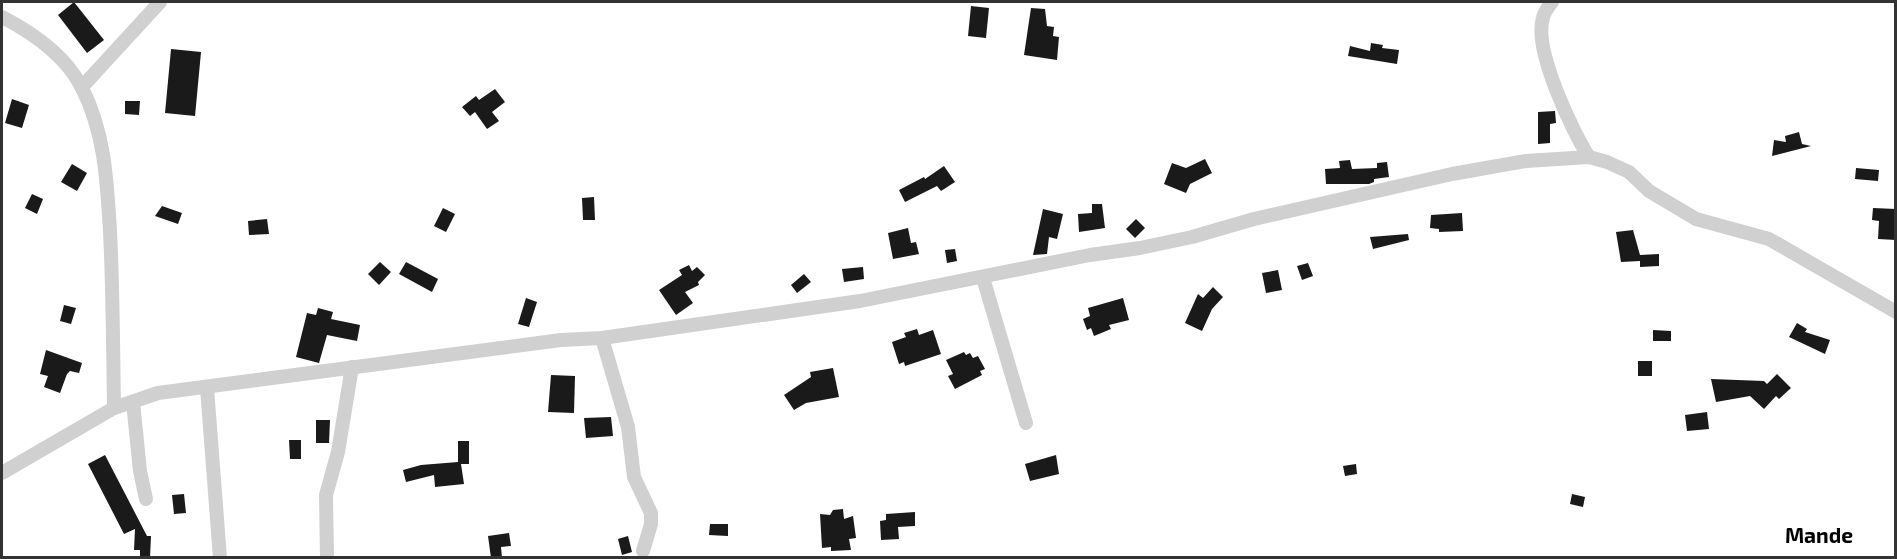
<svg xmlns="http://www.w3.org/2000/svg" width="1897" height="559" font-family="'Exo 2',sans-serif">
  <rect width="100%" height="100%" fill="#fff"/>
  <g fill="#1a1a1a">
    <path d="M74,2L104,40L87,53L58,15Z"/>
    <path d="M971,6L989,8L986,38L968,36Z"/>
    <path d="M1031,8L1045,9L1047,26L1054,27L1053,36L1059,37L1057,60L1024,55Z"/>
    <path d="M1371,43L1383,45L1382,48L1399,50L1397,64L1348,56L1350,46L1370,51Z"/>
    <path d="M171,49L201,52L195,116L165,113Z"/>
    <path d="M495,89L505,102L492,112L499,121L487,129L475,112L470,116L462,107L476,96L479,100Z"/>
    <path d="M12,99L29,105L22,128L5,123Z"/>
    <path d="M125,101H140L139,115L125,114Z"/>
    <path d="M1555,111L1556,123L1550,124V143L1538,144V112Z"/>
    <path d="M1799,132L1802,144L1811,146L1772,156L1774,140L1786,142L1785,136Z"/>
    <path d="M1205,159L1212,173L1190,184L1186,193L1164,184L1172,163L1186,168Z"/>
    <path d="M1350,160L1352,169L1377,168V163L1387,162L1389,177L1374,179V182L1369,184H1326L1325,169L1340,168L1339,161Z"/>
    <path d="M72,164L87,173L77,191L61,182Z"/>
    <path d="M944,166L955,182L941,191L937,186L905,202L899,190L924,177L925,179Z"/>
    <path d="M1856,168L1879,170L1878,181L1855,179Z"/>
    <path d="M32,194L43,199L37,214L25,208Z"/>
    <path d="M594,197L595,220H583L582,198Z"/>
    <path d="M1092,204H1102L1105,228L1079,232L1078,214L1092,213Z"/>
    <path d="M162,206L182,213L178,224L155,216Z"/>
    <path d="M443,208L455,214L446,232L434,226Z"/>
    <path d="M1873,208L1896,209V240L1878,239L1879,221L1872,220Z"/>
    <path d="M1043,209L1063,214L1057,239L1049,237L1047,254L1033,255Z"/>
    <path d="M1462,213L1463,231L1439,232V229L1430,228L1431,215Z"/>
    <path d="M267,219L269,234L249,235L248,221Z"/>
    <path d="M1136,219L1145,228L1135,238L1126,229Z"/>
    <path d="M908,228L911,243L916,242L919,254L893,259L888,233Z"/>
    <path d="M1633,230L1640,255L1659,254V266L1640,267V261L1621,262L1616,232Z"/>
    <path d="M1408,234L1409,240L1373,249L1370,237Z"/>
    <path d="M955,249L957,261L947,263L945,250Z"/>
    <path d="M380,262L391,272L379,285L368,274Z"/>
    <path d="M406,262L438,279L432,292L399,274Z"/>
    <path d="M1308,263L1313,276L1302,280L1297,266Z"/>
    <path d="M689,265L692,271L697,267L705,275L698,282L699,285L685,292L693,303L676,315L659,290L682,275L679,270Z"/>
    <path d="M863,267L864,279L844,282L842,269Z"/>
    <path d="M1278,270L1282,290L1266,293L1262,273Z"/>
    <path d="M804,274L811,282L797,293L791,285Z"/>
    <path d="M1213,287L1223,297L1212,309L1202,331L1185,323L1198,294L1203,298Z"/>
    <path d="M526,298L537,302L529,327L518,324Z"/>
    <path d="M1123,298L1129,320L1109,325L1111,329L1094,336L1091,328L1087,330L1083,319L1090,316L1088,308Z"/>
    <path d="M64,305L76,308L71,324L60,321Z"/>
    <path d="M318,308L333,312L331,319L360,325L357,341L327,335L319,363L296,357L307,313L316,315Z"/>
    <path d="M1797,323L1807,329L1805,332L1830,340L1825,354L1789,337Z"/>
    <path d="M917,329L919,335L933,330L941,354L905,366L904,362L899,364L892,342L906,337L904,333Z"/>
    <path d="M1653,330L1671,331V341H1653Z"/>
    <path d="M46,350L82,363L79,373L70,371L67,374L60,393L44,387L48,376L40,374Z"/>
    <path d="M964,352L966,355L970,353L973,358L978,356L985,369L980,371L982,375L955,389L948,376L953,374L946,360Z"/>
    <rect x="1638" y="361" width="14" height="15"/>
    <path d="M833,368L839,397L806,403L794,410L784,395L811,377L810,372Z"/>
    <path d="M1777,374L1791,388L1779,399L1776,396L1764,409L1750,396L1716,402L1711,379L1764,381L1767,384Z"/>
    <path d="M551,375L575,376L574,413L548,412Z"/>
    <path d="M1707,412L1709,429L1687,431L1685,415Z"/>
    <path d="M611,417L613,436L586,438L584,418Z"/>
    <path d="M316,420H330L329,443H316Z"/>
    <path d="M289,440H301V459H290Z"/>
    <path d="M458,441H469V464H461L464,484L435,487L434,475L406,482L403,470L421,465L458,462Z"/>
    <path d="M105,455L147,536H151L150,558H140V550H134L135,529L124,534L88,464Z"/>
    <path d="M1056,455L1059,474L1030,481L1025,464Z"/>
    <path d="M1356,464L1357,474L1345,476L1343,466Z"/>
    <path d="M184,494L186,513L174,514L172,495Z"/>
    <path d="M1572,494L1585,497L1583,507L1570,504Z"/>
    <path d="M843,509L844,519L853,516L856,538L849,539L851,550L831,551V547L822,548L820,514L830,515L833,510Z"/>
    <path d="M915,512V526L898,527L899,539L881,540L880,521L886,520V514Z"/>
    <path d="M710,524H728V536L709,535Z"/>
    <path d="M509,533L511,546L501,547L502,558H491L488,536Z"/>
    <path d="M628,536L632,552L622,555L618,539Z"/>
  </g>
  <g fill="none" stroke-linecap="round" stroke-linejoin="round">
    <g stroke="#d0d0d0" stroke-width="14">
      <path d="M1552,2C1549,6 1544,12 1543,18C1533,48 1572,131 1589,157"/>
      <path d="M2,17C33,33 66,56 82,88C105,133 107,182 110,231C113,290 113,349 114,408"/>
      <path d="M82,87L160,2"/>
      <path d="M983,278L1026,423"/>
      <path d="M602,338L628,427L634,477L651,513V524L643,551"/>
      <path d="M207,388L220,558"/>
      <path d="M133,402L140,471L146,499"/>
      <path d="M2,473L114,408L158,393L561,340L602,338L860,301L1090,255L1140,248L1192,237L1254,219L1452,174L1526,161L1589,157L1607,162L1629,172L1649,191L1696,219L1769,239L1896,312"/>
      <path d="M327,558L326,495L338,452L352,367"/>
    </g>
  </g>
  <g text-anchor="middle" stroke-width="6" stroke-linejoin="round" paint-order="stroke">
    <g font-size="21" font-weight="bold" fill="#000" stroke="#fff">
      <text x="1819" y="543">Mande</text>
    </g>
  </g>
  <rect width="1897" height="559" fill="none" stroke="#333333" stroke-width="6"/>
</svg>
